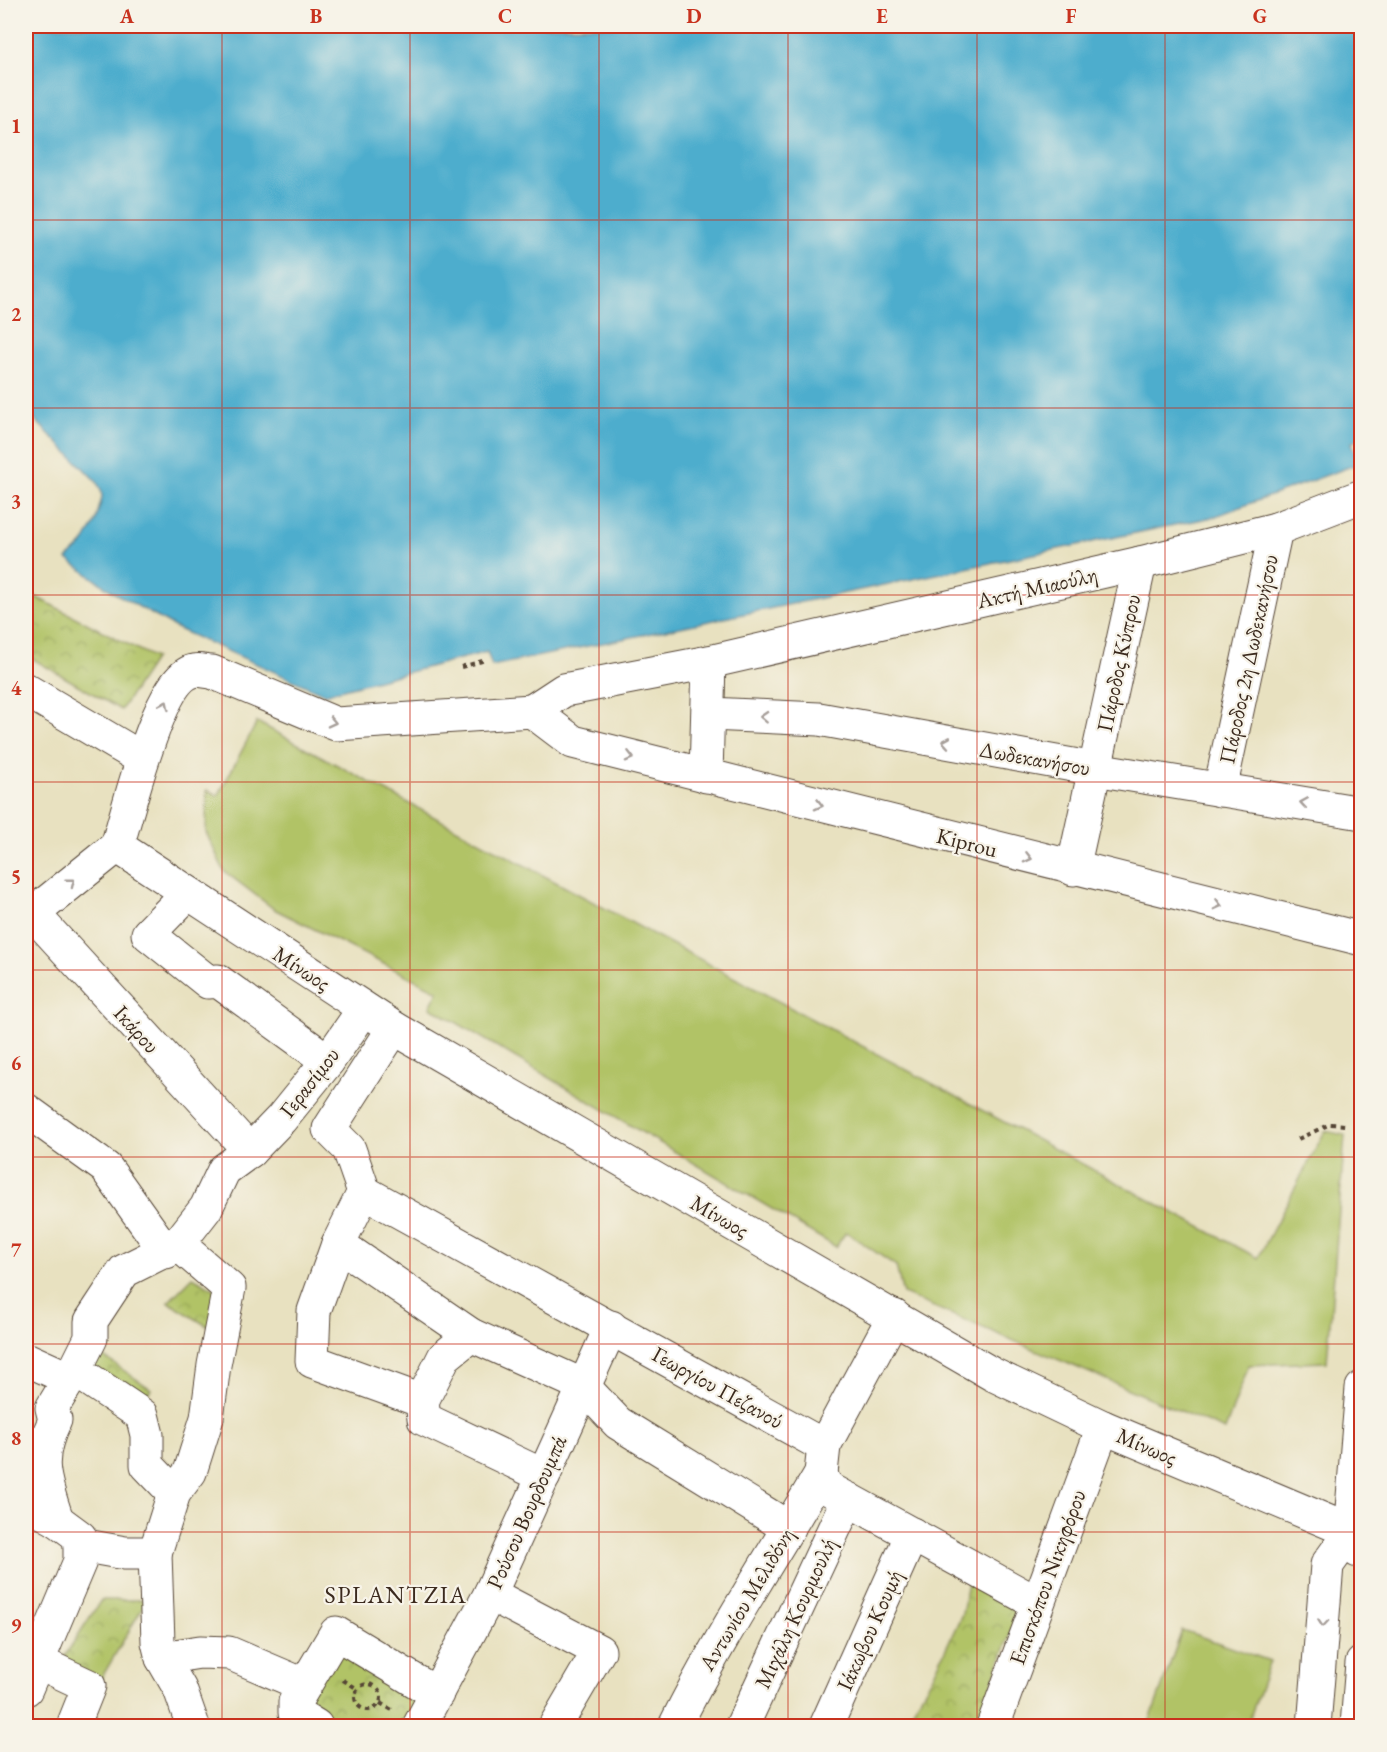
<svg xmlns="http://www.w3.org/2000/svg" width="1387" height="1752" font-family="'EB Garamond',serif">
  <defs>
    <pattern id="park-crowns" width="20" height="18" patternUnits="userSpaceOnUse" patternTransform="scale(1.5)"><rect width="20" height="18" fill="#b1c366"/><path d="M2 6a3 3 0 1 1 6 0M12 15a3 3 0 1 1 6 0" fill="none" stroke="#919f53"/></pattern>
  </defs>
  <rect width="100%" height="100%" fill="#f7f3e8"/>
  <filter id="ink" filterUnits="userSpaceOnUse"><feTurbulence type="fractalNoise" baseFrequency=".0167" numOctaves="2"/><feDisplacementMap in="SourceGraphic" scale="12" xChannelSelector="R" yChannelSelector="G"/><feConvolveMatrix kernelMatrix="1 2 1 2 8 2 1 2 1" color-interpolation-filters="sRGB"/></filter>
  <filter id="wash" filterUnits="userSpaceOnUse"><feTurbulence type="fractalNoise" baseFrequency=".008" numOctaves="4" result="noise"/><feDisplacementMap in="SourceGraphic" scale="24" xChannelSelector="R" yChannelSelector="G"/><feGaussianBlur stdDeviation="1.35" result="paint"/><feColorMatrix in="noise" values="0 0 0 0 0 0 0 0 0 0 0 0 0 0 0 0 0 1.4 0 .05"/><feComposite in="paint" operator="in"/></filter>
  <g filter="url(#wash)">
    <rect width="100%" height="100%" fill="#e8e1c0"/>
    <g fill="#b1c366" stroke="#767642" stroke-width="1.5">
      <path d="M257,722L1258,1258L1325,1131L1345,1135L1327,1362L1249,1365L1225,1430L903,1294L896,1266L846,1232L836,1247L430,1007L438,991L274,909L224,871L206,832L207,790L218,796Z"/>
      <path d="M1182,1630L1270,1661L1247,1726H1148Z"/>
    </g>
    <g fill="url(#park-crowns)" stroke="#767642" stroke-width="1.5">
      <path d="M26,592L155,658L121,710L26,655Z"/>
      <path d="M193,1277L219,1292L212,1329L168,1302Z"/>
      <path d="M95,1351L151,1389L139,1408L81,1368Z"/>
      <path d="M970,1573L1023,1599L977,1726H903L932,1678L962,1614Z"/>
      <path d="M101,1600H147L98,1684L62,1660Z"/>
      <path d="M335,1646L424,1697L406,1726H374L364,1720L359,1726H332L299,1706Z"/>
    </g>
    <path fill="#4eadcd" stroke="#446c76" stroke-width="1.5" d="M26,26H1361L1362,437L1351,443L1360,463L1213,517L492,666L487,652L324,694L178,629L113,592L67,559L83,544L95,523L102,498L101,490L96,481L26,411Z"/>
  </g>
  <g filter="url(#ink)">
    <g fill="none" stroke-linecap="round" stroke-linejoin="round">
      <g stroke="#554536" stroke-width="35">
        <g id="minor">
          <path d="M26,690L141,758"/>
          <path d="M532,711L564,690L709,662L1140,563L1276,529L1362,496"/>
          <path d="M709,714L819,719L1095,769L1362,813"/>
          <path d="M706,776L709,662"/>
          <path d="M1220,790L1276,529"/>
          <path d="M117,846L394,1028L992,1374L1103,1427L1362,1536"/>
          <path d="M117,846C128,813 158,680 193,671C198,669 207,672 212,672L336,724L532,711L573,742L1362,939"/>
          <path d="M1073,869L1140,563"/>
          <path d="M188,893L148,934L208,982L218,981L328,1061"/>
          <path d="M26,906L250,1151"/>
          <path d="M26,919L117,846"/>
          <path d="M394,1028L329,1129L349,1149L364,1192L338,1244L314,1311L312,1361L422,1401L424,1419L544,1476"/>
          <path d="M26,1110L106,1168L166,1252"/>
          <path d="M364,1192L824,1446"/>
          <path d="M338,1244L471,1335L582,1385L618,1423L789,1528"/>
          <path d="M894,1316L824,1446L821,1473L824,1483L831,1490L1037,1603"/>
          <path d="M26,1359L70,1379"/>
          <path d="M75,1370L142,1415L147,1435V1465L174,1493"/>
          <path d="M422,1401L444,1357L471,1335"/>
          <path d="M26,1503L57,1520L80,1537V1561L26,1689"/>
          <path d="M57,1520C44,1479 35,1461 55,1420L52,1408L75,1370L91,1338V1321L124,1271L178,1244"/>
          <path d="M80,1545L125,1553H155L174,1493L190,1472L207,1418L214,1365L229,1288L178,1244L206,1208L224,1170L250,1151L281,1119L328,1061L364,1009"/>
          <path d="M1358,1551L1350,1533L1362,1388"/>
          <path d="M155,1553L158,1642L162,1658L180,1689L193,1726"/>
          <path d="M490,1594L599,1651L555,1726"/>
          <path d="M162,1658L200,1652L229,1653L304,1685"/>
          <path d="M38,1662L89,1686L73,1726"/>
          <path d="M316,1726L295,1713V1702L336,1633L437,1694"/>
          <path d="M419,1726L490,1594L611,1327"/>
          <path d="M675,1726C718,1639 772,1557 821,1473"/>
          <path d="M742,1726L848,1499"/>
          <path d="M826,1726L912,1534"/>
          <path d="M993,1726L1103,1427"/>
          <path d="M1314,1726L1327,1565L1350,1533"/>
          <path d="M1357,1726L1362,1663"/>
        </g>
      </g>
      <g stroke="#554536" stroke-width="4" stroke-dasharray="4.5 4.5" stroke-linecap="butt">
        <path d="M461,667L486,660"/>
        <path d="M1298,1139L1330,1124L1346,1125"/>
        <path d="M343,1680L358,1689"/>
        <circle cx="368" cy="1697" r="13"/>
        <path d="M380,1703L392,1710"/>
      </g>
      <use href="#minor" stroke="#fff" stroke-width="33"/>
    </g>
    <defs><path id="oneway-chevron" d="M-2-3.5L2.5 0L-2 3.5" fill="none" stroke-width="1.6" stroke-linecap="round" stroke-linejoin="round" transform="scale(1.5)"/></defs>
    <g stroke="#a79f9a">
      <use href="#oneway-chevron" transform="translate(165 705) rotate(-64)"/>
      <use href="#oneway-chevron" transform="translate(764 717) rotate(-177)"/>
      <use href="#oneway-chevron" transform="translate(332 722) rotate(13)"/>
      <use href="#oneway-chevron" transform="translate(946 742) rotate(-170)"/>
      <use href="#oneway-chevron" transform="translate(630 757) rotate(14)"/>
      <use href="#oneway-chevron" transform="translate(1304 803) rotate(-171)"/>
      <use href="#oneway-chevron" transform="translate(819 805) rotate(14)"/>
      <use href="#oneway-chevron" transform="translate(1028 858) rotate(14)"/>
      <use href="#oneway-chevron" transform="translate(71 882) rotate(-38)"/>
      <use href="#oneway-chevron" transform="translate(1218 905) rotate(14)"/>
      <use href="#oneway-chevron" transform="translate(1323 1623) rotate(95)"/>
    </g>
  </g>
  <path fill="none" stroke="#c8321e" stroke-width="1.5" stroke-opacity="0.55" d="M222,26V1726M410,26V1726M599,26V1726M788,26V1726M977,26V1726M1165,26V1726M26,220H1362M26,408H1362M26,595H1362M26,782H1362M26,970H1362M26,1157H1362M26,1344H1362M26,1532H1362"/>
  <g text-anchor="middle" stroke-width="4.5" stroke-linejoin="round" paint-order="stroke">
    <g font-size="22" fill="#3b2a1e" stroke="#f7f3e8">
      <text transform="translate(1037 587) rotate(-13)" y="8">Ακτή Μιαούλη</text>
      <text transform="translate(1248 659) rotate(-78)" y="8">Πάροδος 2η Δωδεκανήσου</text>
      <text transform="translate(1118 663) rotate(-78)" y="8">Πάροδος Κύπρου</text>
      <text transform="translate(1035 758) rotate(10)" y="8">Δωδεκανήσου</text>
      <text transform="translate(967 842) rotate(14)" y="8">Kiprou</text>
      <text transform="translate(302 968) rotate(33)" y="8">Μίνωος</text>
      <text transform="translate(137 1029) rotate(48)" y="8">Ικάρου</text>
      <text transform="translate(309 1082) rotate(-52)" y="8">Γερασίμου</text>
      <text transform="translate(720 1216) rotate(30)" y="8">Μίνωος</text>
      <text transform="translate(718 1387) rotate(29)" y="8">Γεωργίου Πεζανού</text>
      <text transform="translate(1147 1446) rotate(23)" y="8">Μίνωος</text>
      <text transform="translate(526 1512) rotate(-66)" y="8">Ρούσου Βουρδουμπά</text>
      <text transform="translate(1047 1577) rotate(-70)" y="8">Επισκόπου Νικηφόρου</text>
      <text transform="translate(746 1599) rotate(-59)" y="8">Αντωνίου Μελιδόνη</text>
      <text transform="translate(795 1613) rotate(-65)" y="8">Μιχάλη Κουρμουλή</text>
      <text transform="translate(869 1630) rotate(-66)" y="8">Ιάκωβου Κουμή</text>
    </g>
    <g font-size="24" letter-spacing="1.5" fill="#3b2a1e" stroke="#f7f3e8">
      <text x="396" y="1603">SPLANTZIA</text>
    </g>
  </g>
  <rect width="1387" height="1752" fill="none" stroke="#f7f3e8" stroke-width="66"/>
  <rect x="33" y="33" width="1321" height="1686" fill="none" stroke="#c8321e" stroke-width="2"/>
  <g font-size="20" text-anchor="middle" font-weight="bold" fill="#c8321e">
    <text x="127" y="23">A</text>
    <text x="316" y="23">B</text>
    <text x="505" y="23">C</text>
    <text x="694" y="23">D</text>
    <text x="882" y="23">E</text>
    <text x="1071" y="23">F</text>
    <text x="1260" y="23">G</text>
    <text x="16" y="133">1</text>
    <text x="16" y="321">2</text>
    <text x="16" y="508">3</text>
    <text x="16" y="695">4</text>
    <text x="16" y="883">5</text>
    <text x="16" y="1070">6</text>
    <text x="16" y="1257">7</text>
    <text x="16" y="1445">8</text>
    <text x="16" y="1632">9</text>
  </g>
</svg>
